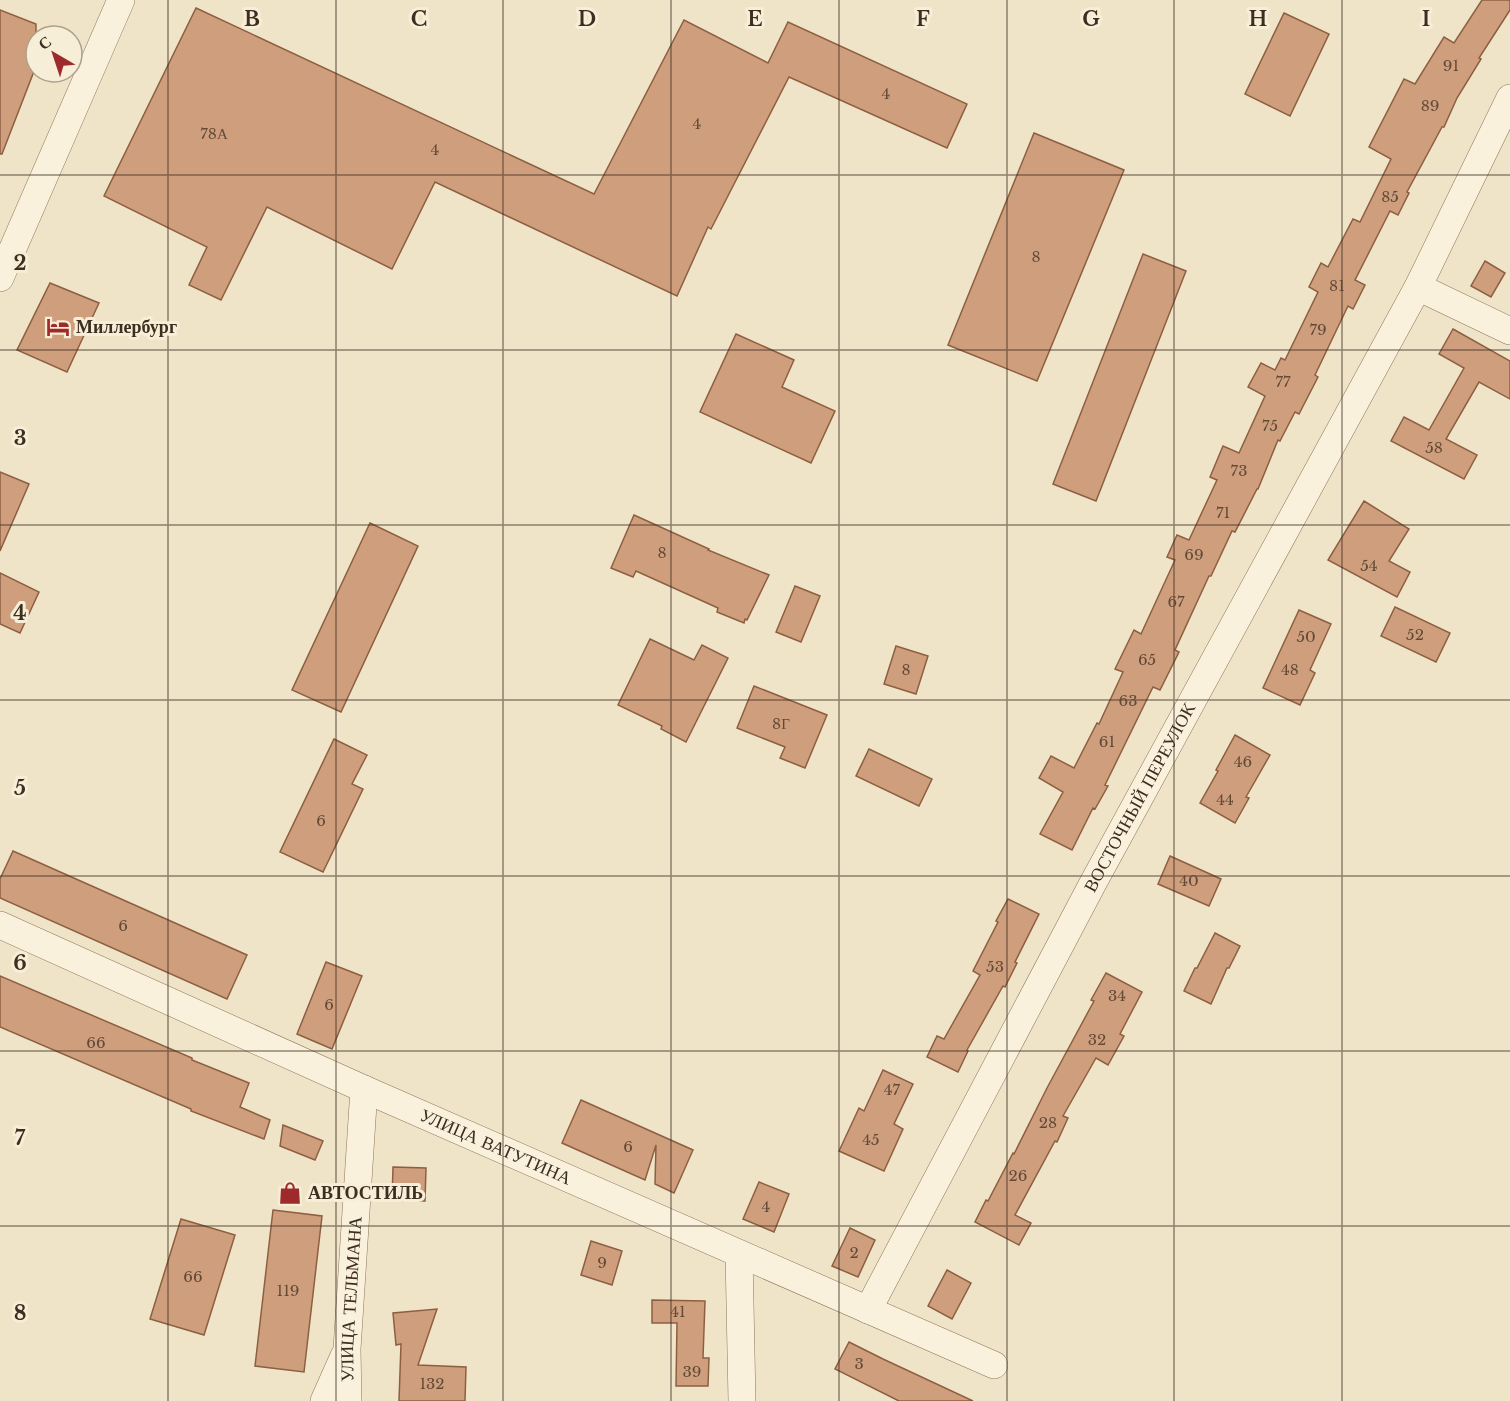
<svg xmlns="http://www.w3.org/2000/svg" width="1510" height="1401" font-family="'Libre Baskerville',serif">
  <rect width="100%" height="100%" fill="#f0e4c8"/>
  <g fill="#cf9f7d" stroke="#8d5f41" stroke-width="1.5">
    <path d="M1482,0H1510V10L1479,58L1481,59L1457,98L1444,127H1442L1407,192L1409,193L1398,215L1390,211L1355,280L1365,285L1353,309L1348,306L1315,375L1318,377L1299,414L1295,412L1280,441L1278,440L1258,489H1257L1235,532L1232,531L1211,576H1209L1175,650L1179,652L1160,690L1153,687L1105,785L1108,786L1095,809L1093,808L1072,850L1040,834L1063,792L1039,778L1051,756L1074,768L1097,723L1099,724L1123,672L1115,669L1134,630L1141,634L1175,560L1167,557L1177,535L1189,540L1217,480L1210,477L1223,446L1239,453L1265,396L1248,387L1261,363L1275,370L1281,358L1285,360L1318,292L1309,287L1321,263L1328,267L1353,219L1360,222L1391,159L1369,147L1404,79L1415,84L1444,37L1454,43Z"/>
    <path d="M196,8L594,194L684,20L768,63L788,22L967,104L947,148L789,77L711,229L708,227L677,296L435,182L392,269L267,207L221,300L189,285L207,247L104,196Z"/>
    <path d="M0,10L36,24V66L2,154H0Z"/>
    <path d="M1284,13L1329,34L1290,116L1245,94Z"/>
    <path d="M1034,133L1124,170L1037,381L948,345Z"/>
    <path d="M1143,254L1186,271L1096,501L1053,484Z"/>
    <path d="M1485,261L1505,273L1491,297L1471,286Z"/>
    <path d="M50,283L99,303L67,372L17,350Z"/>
    <path d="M1453,329L1510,361V399L1479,382L1446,439L1477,455L1464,479L1391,441L1404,417L1429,430L1464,368L1439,354Z"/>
    <path d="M736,334L794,360L782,387L835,411L811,463L700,412Z"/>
    <path d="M0,472L29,484L0,551Z"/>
    <path d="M1364,501L1409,529L1389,561L1410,572L1397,597L1328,560Z"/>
    <path d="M634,515L709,549L708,550L769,575L747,620L745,619L744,623L717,612L718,608L636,571L633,577L611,568Z"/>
    <path d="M370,523L418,546L341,712L292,690Z"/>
    <path d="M0,573L39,592L20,633L0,624Z"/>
    <path d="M795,586L820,596L801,642L776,632Z"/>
    <path d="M1395,607L1450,633L1436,662L1381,636Z"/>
    <path d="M1299,610L1331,624L1310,670L1315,673L1300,705L1263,688Z"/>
    <path d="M650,639L694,660L702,645L728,658L686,742L661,729L662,726L618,705Z"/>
    <path d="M896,646L928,656L916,694L884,684Z"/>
    <path d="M754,686L827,715L805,768L780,758L785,747L737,728Z"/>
    <path d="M1235,735L1270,755L1246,797L1249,798L1235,823L1200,803L1218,771L1216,770Z"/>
    <path d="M334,739L367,755L352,784L363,789L323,872L280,852Z"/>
    <path d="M869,749L932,779L919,806L856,776Z"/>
    <path d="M13,851L247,955L227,999L0,898V879Z"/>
    <path d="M1170,856L1221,879L1209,906L1158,884Z"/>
    <path d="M1008,899L1039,914L1015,962L1017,963L1005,987L1003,986L967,1050L968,1051L958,1072L927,1057L937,1036L944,1039L980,975L973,971L998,922L996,921Z"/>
    <path d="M1215,933L1240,946L1229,968H1227L1211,1004L1184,991L1195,968H1197Z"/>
    <path d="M326,962L362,976L332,1049L297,1034Z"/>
    <path d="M1106,973L1142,992L1120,1034L1124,1036L1108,1065L1096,1058L1063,1116L1068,1118L1057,1142L1055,1141L1015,1215L1031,1223L1019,1245L975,1222L986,1200L988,1201L1013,1153L1014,1154L1047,1088L1094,1001L1091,1000Z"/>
    <path d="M0,976L192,1058V1060L249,1083L240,1107L270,1120L264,1139L191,1111V1109L0,1027Z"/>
    <path d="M883,1070L913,1084L894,1124L903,1129L884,1171L839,1151L859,1108L864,1111Z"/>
    <path d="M581,1100L693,1150L674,1193L655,1184L656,1145L645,1180L562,1143Z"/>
    <path d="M283,1125L323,1141L315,1160L280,1146Z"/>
    <path d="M393,1167L426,1168L425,1201L392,1200Z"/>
    <path d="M759,1182L789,1194L774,1232L743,1219Z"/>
    <path d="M273,1210L322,1216L304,1372L255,1366Z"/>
    <path d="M181,1219L235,1235L204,1335L150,1319Z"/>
    <path d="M850,1228L875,1240L858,1277L832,1266Z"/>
    <path d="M591,1241L622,1251L612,1285L581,1275Z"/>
    <path d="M947,1270L971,1283L952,1319L928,1306Z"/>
    <path d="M652,1300L705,1301L703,1358H709L708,1386H676L677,1323H652Z"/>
    <path d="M437,1309L418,1365L466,1367L465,1401H399L401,1344L396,1345L393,1313Z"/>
    <path d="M849,1342L883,1359L973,1401H899L835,1369Z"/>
  </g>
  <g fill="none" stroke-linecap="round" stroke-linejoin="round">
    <g stroke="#8d765c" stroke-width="28">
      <g id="street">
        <path d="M0,278L121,0"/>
        <path d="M1418,287L1510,331"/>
        <path id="s1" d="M0,925L364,1089L994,1365"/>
        <path d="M739,1254L742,1401"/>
        <path id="s2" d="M868,1310L1093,883L1418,287L1510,98"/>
        <path d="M324,1401L344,1356"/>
        <path id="s3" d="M348,1401L347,1349L364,1089"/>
      </g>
    </g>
    <use href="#street" stroke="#faf1dc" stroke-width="27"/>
  </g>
  <path fill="none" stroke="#3d2e20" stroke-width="1.5" stroke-opacity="0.55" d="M168,0V1401M336,0V1401M503,0V1401M671,0V1401M839,0V1401M1007,0V1401M1174,0V1401M1342,0V1401M0,175H1510M0,350H1510M0,525H1510M0,700H1510M0,876H1510M0,1051H1510M0,1226H1510"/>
  <defs>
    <g id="hotel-bare" transform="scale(1.8)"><path d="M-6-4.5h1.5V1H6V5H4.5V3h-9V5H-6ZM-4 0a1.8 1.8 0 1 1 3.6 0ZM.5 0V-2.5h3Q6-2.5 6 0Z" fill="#9e2a2b" stroke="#f7eed8" stroke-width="2.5" paint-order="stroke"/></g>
    <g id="shop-bare" transform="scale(1.8)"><path d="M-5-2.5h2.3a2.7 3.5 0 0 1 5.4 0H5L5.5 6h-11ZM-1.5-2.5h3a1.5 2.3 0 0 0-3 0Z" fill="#9e2a2b" stroke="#f7eed8" stroke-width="2.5" paint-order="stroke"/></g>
  </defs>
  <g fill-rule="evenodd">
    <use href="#hotel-bare" x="58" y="327"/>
    <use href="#shop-bare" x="290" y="1193"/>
  </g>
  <g text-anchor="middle" stroke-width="6" stroke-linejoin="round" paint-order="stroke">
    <g font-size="15" fill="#624a37">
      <text x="1451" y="71">91</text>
      <text x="886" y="99">4</text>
      <text x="1430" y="111">89</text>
      <text x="697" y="129">4</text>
      <text x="214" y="139">78А</text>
      <text x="435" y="155">4</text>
      <text x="1390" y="202">85</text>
      <text x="1036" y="262">8</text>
      <text x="1337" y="291">81</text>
      <text x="1318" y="335">79</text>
      <text x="1283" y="387">77</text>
      <text x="1270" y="431">75</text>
      <text x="1434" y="453">58</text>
      <text x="1239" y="476">73</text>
      <text x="1223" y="518">71</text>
      <text x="662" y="558">8</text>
      <text x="1194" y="560">69</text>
      <text x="1369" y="571">54</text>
      <text x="1176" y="607">67</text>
      <text x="1415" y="640">52</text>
      <text x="1306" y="642">50</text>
      <text x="1147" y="665">65</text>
      <text x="906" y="675">8</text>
      <text x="1290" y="675">48</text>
      <text x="1128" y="706">63</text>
      <text x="781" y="729">8Г</text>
      <text x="1107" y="747">61</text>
      <text x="1243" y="767">46</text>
      <text x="1225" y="805">44</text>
      <text x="321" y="826">6</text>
      <text x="1189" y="886">40</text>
      <text x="123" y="931">6</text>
      <text x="995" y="972">53</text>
      <text x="1117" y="1001">34</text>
      <text x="329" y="1010">6</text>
      <text x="1097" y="1045">32</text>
      <text x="96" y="1048">66</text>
      <text x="892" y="1095">47</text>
      <text x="1048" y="1128">28</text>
      <text x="871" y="1145">45</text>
      <text x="628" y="1152">6</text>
      <text x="1018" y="1181">26</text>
      <text x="766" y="1212">4</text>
      <text x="854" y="1258">2</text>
      <text x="602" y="1268">9</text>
      <text x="193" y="1282">66</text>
      <text x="288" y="1296">119</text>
      <text x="678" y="1317">41</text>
      <text x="859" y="1369">3</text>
      <text x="692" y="1377">39</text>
      <text x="432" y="1389">132</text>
    </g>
    <g font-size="18" font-weight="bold" fill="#3d2e20" stroke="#f7eed8" text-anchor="start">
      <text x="76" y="333">Миллербург</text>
      <text x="308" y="1199">АВТОСТИЛЬ</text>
    </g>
    <g font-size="18" fill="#3d2e20" stroke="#f7eed8">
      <text dy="6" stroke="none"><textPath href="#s2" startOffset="580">ВОСТОЧНЫЙ ПЕРЕУЛОК</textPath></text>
      <text dy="6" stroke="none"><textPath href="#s1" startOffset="543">УЛИЦА ВАТУТИНА</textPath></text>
      <text dy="6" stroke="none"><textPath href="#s3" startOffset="102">УЛИЦА ТЕЛЬМАНА</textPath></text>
    </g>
  </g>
  <g font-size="20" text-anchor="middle" font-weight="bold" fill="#3d2e20" stroke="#f7eed8" stroke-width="6" stroke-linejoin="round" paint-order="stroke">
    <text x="252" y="26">B</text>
    <text x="419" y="26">C</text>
    <text x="587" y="26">D</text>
    <text x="755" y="26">E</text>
    <text x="923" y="26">F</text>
    <text x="1091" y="26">G</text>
    <text x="1258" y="26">H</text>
    <text x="1426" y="26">I</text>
    <text x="20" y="270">2</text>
    <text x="20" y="445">3</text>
    <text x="20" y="620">4</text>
    <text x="20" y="795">5</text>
    <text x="20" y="970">6</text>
    <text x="20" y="1145">7</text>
    <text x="20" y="1320">8</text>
  </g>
  <g transform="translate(54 54) rotate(321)"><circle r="28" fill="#f7eed8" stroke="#ada18e" stroke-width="1.5"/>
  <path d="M0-4.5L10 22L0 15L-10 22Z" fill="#9e2a2b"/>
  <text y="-9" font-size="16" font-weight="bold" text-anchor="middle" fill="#3d2e20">С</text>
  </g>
</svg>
